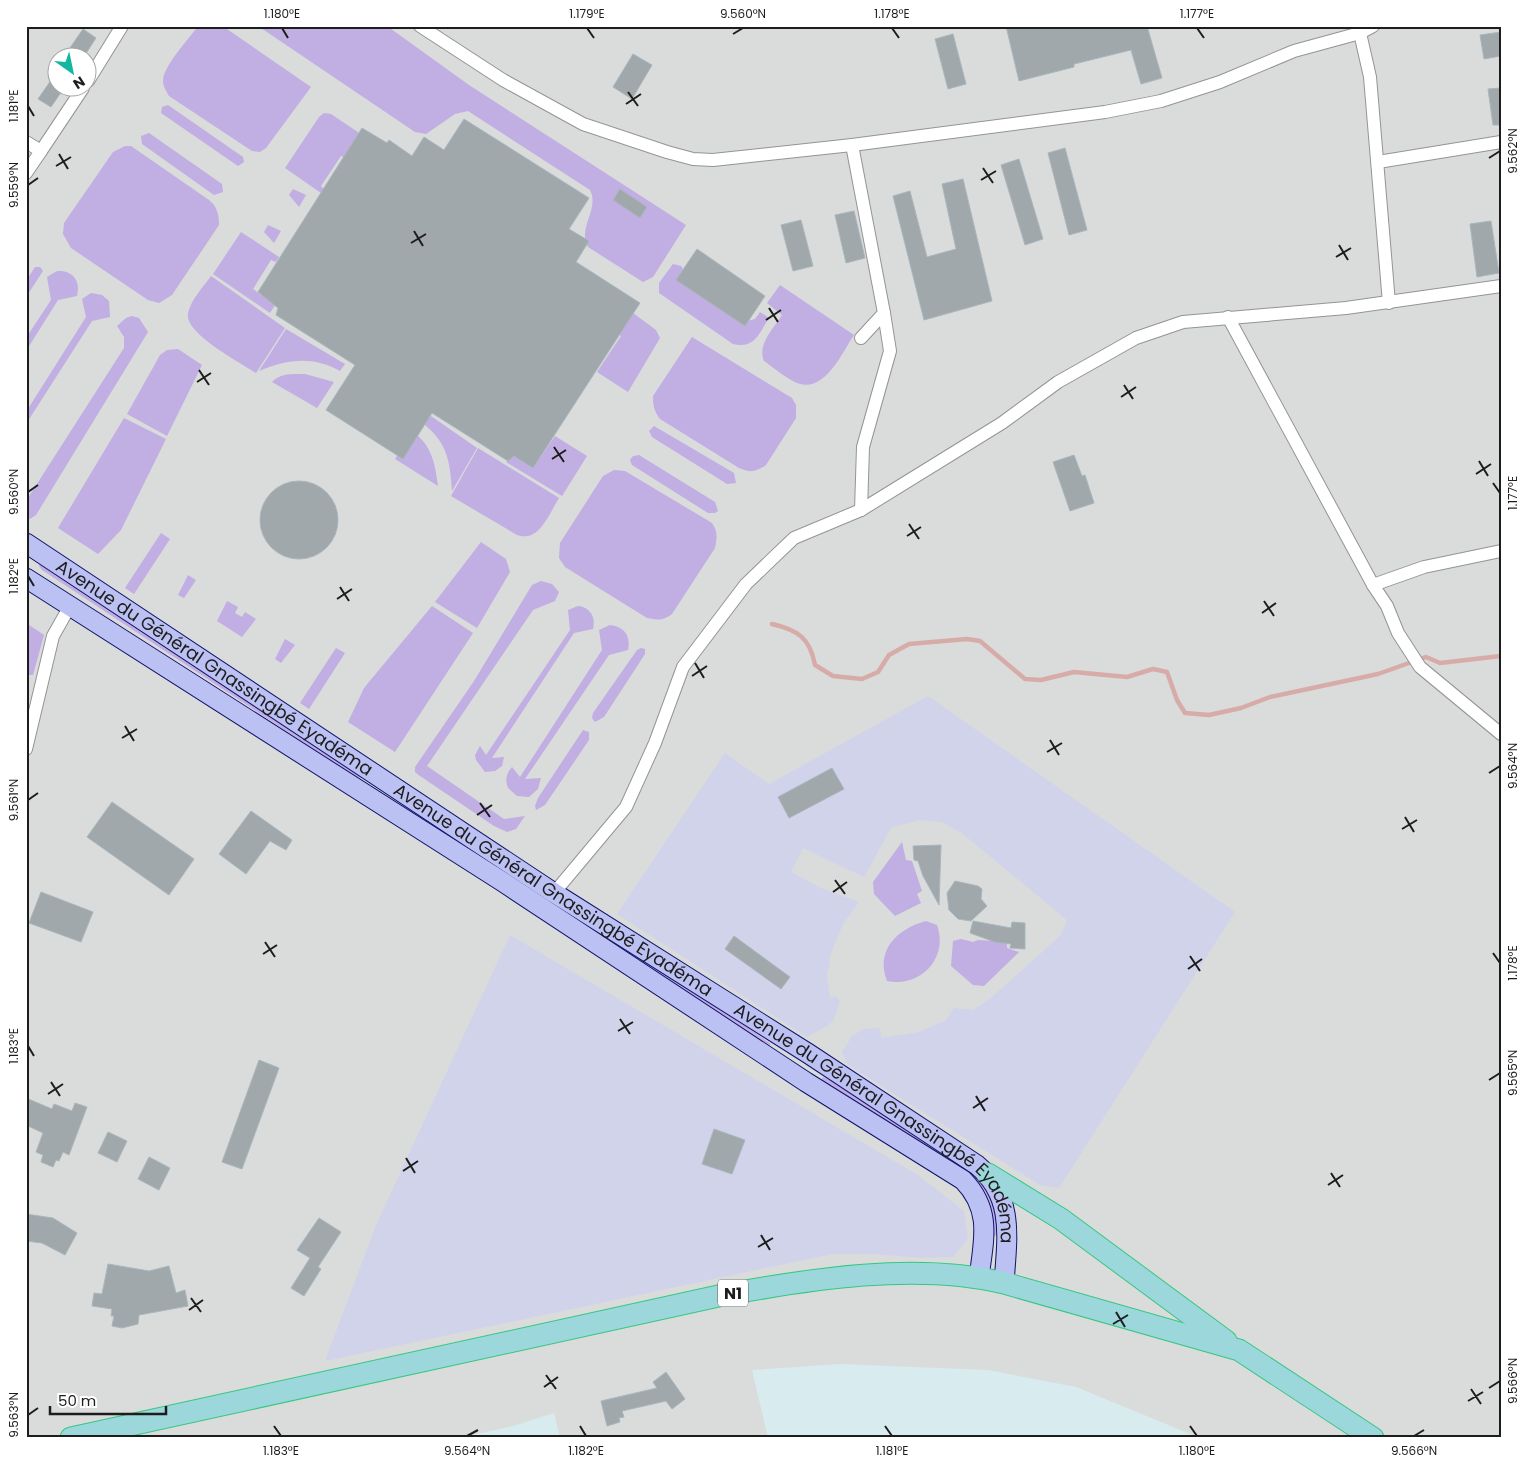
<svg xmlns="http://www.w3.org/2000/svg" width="1527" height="1464" font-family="Poppins,sans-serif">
  <rect width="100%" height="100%" fill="#e4e8ed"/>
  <path fill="#dadbdb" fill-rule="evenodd" d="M26,26H1501V1438H26ZM58,58H88V88H58Z"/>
  <g fill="#d8ebee">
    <path d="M840,1364L988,1370L1076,1387L1200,1438H768L752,1370Z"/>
    <path d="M554,1413L560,1438H457L513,1426Z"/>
  </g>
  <g fill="#d1d3ea">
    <path d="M928,696L1235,912L1059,1188L1040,1185L859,1072L847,1064L842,1052L852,1036L864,1029L880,1028L881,1038L919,1032L946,1020L954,1008L973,1010L991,998L1061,935L1067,920L963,834L942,822L919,820L891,828L864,877L803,848L791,872L821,888L859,902L843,924L831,953L827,976L830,997H836L840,1002L836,1013L833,1021L827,1026L807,1037L617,914L725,753L769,784Z"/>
    <path d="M510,935L918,1175L964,1211L968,1239L953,1257L923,1258L872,1254H832L325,1361L377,1223Z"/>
  </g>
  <g fill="#c1aee3">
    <path d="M198,26L224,27L311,87L266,148L260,152L252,151L169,96C167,92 163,87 163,81C163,66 189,39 198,26Z"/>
    <path d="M258,26H387L469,85L686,225L653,277L643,282L588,247C577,228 600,209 590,190L468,111L455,114L426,134L415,132Z"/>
    <path d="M168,105L243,157L244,162L238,166L161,113L162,107Z"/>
    <path d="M324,113L331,114L380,147L347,159L341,156L321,186L324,189L321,193L285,168L319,117Z"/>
    <path d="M149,133L222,184L223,192L214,195L142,144L141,136Z"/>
    <path d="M125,146H131L209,200C217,206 219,215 219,225L172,295L159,303L148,300L71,248L63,234L64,223L113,152Z"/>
    <path d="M293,189L306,195L299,207L289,195Z"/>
    <path d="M268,225L281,231L274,243L264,232Z"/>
    <path d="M241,232L279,257L276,262L271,260L253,289L275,305L270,313L213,274Z"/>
    <path d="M673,264L681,266L683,269L677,279L743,322L755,319L760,312L769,318C759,333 755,349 733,344L659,293V283Z"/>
    <path d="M35,267H40L43,271L26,297V281Z"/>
    <path d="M57,271C73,270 81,281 77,296L58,300L26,351V338L51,300L47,277Z"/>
    <path d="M211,276L285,328L256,373C241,363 186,334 188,315C189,302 204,286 211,276Z"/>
    <path d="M780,285L854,335C843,351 826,391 800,384C788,380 774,368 764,361C757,345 773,329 782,315L767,303Z"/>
    <path d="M91,293L102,295L109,301L110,317L92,321L26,424V412L86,317L82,299Z"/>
    <path d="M625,307L656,330L660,338L628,392L597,372L621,336L600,322Z"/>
    <path d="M132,316L139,318L148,332L36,515L30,519L26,517V501L124,348V337L117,326L126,318Z"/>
    <path d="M286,329L345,364L340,371C313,356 287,359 259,371Z"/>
    <path d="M692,337L792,398L796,405V418L766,465C756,472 750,473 739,468L660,419C654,411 653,406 653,396Z"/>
    <path d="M178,349L202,365L167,436L127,414L160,355L167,350Z"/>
    <path d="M305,374L334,382L317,408L272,382C280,373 293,374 305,374Z"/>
    <path d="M423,416L428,419L431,416L477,448L452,491C450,460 447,441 421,422Z"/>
    <path d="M124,418L166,439L121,530L98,554L58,528Z"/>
    <path d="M654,426L734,473L736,483L727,484L652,437L649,431Z"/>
    <path d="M413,432C432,445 435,465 438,486L395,459Z"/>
    <path d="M555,436L587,456L562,496L506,462L514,456L533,468Z"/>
    <path d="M478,448L559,498C549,514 539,543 517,535L451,496Z"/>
    <path d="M639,455L715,502L718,511L715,513H708L632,465L630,460L633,456Z"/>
    <path d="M614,470L625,471L712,523C718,532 717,538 715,548L672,614C663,621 657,620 647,618L565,567L559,558L560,543L603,476Z"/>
    <path d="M161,533L170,539L134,594L125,588Z"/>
    <path d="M481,542L506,559L510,572L477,628L435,602Z"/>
    <path d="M40,563L364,776L363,778L356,777L42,570L39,566Z"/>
    <path d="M188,575L196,580L184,598L178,595Z"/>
    <path d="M541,581L552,584L559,592L555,601L533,610L427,766L504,819L525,816L516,829L507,832L494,826L420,776L415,772V767L474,681L532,585Z"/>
    <path d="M227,601L238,607L235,613L242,617L245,612L256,619L242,637L217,621Z"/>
    <path d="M432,606L473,633L395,752L348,722L364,688Z"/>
    <path d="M578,606C590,607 596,617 593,629L574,633L492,758L504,757L502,766L495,771L485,772L476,760L475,755L480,746L486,755L570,630L568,610Z"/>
    <path d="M26,623L44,635L33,675H26Z"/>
    <path d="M610,625C624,627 631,635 628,650L609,655L525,779L541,778L538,789L529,797L517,796L508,788C505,780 506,774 512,767L520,777L602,650L599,630Z"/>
    <path d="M285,639L295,645L281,663L275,659Z"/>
    <path d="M336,648L345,653L309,709L300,703Z"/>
    <path d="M641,648L645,649V654L604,717L595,722L592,718L593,713L637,650Z"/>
    <path d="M583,730L589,732V740L545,805L536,810L535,806L538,798Z"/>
    <path d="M403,802L489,859L483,861L401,806Z"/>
    <path d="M902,842L906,860L912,861L922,891L917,894L921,903L895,916L874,894L873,882Z"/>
    <path d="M526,886L718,1007L771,1044L768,1046Z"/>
    <path d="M926,921L937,925C949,958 920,988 887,981C875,950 897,929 926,921Z"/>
    <path d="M961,939L973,942L978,940L1007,942V948L1019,952L984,986L973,985L951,966L953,941Z"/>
    <path d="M823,1077L843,1087L960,1159L990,1186L999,1223L997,1235L993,1237L991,1235C993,1210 993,1199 976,1180L821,1081Z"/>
  </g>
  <g fill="#d7aca8" fill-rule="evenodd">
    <path d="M295,489C319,490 341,508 329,534C302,589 227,512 295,489ZM297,498L313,501L322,513V528L312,540L296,542L283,534L278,520L284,505Z"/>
    <circle cx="302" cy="520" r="17"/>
  </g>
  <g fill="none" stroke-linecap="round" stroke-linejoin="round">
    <path stroke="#d7aca8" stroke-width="4.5" d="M772,624C798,630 810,638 815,665L833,676L862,679L878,672L889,655L909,644L967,639L980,641L1025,679L1041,680L1074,672L1127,677L1153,669L1167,672L1177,700L1185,713L1209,715L1241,708L1270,697L1378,674L1426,657L1440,663L1501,656"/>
  </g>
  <g fill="#a0a8ab" stroke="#a8b7bd">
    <path d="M1006,26H1147L1162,78L1141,84L1131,50L1074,64V67L1019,81Z"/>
    <path d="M83,29L96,38L83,58H63Z"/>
    <path d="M1501,32V56L1484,59L1480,35Z"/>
    <path d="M953,34L966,84L948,89L935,39Z"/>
    <path d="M633,54L652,65L632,99L613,87Z"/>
    <path d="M58,70V88H64L51,107L38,99Z"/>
    <path d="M1501,88V125H1493L1488,89Z"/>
    <path d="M464,119L589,198L569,229L589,241L576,262L640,303L533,468L514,456L508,461L432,413L403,459L326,410L355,365L276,315L278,308L258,292L362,128L387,143L389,140L412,156L424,137L444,150Z"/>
    <path d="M1065,148L1087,230L1069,235L1048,153Z"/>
    <path d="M1019,159L1043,239L1025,245L1001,165Z"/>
    <path d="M963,179L992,301L924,320L893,196L910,191L927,257L956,249L942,184Z"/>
    <path d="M620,189L647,207L640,218L613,200Z"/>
    <path d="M854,211L865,258L846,263L835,215Z"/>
    <path d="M801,220L813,266L793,271L781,225Z"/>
    <path d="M1491,221L1499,273L1477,277L1470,224Z"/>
    <path d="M697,249L765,296L745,326L676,280Z"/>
    <path d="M1074,455L1082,476L1085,475L1094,503L1070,511L1053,462Z"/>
    <circle cx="299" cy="520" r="39"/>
    <path d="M832,768L844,789L789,818L778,797Z"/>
    <path d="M112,802L194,859L169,895L87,837Z"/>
    <path d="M251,811L292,840L286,850L270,841L246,874L219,854Z"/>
    <path d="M941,845L939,905L923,876L918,861L914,860L913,846Z"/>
    <path d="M955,881L978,886L982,889L981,899L987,906L971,921L958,919L949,910L947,893Z"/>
    <path d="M41,892L93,912L81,942L29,923Z"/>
    <path d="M973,921L1011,928L1012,922L1025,923V949L1010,948L1011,944L995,942L970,933Z"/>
    <path d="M734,936L790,977L781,989L725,949Z"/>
    <path d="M259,1060L279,1068L242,1169L222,1162Z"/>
    <path d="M26,1098L52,1109L54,1104L72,1111L75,1103L87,1107L69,1155L63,1152L59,1161L56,1160L53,1167L41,1162L43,1155L36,1152L43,1133L26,1125Z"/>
    <path d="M714,1129L745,1140L732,1174L702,1164Z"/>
    <path d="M108,1132L127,1141L117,1162L98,1153Z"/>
    <path d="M149,1157L170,1168L159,1190L138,1179Z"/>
    <path d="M26,1214L53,1218L77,1233L65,1255L42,1243L26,1241Z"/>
    <path d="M319,1218L341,1232L318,1267L321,1269L304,1296L291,1288L310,1258L297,1250Z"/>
    <path d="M108,1264L149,1271L169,1266L176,1293L185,1290L188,1306L139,1315L138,1324L122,1328L112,1326L114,1316H111L112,1309L92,1306L94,1293L102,1294Z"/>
    <path d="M666,1372L685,1399L672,1409L666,1401L622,1411L624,1417L619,1418L620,1422L607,1426L601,1401L657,1388L653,1382Z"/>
  </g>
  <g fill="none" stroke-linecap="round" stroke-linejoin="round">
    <g stroke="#949494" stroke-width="14">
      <g id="minor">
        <path d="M420,26L503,80L583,124L667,152L693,159L713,160L852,145L1105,112L1161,101L1220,82L1294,51L1360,33L1373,26"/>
        <path d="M1360,33L1370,77L1389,303"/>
        <path d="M88,81L122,26"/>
        <path d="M26,142L41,151L26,173"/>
        <path d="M852,145L884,313L861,338"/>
        <path d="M41,151L83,88"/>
        <path d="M1378,162L1501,142"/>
        <path d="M1228,317L1373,585L1387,606L1398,633L1420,667L1501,734"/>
        <path d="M861,510L863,447L890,351L884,313"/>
        <path d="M1373,585L1424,567L1501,551"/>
        <path d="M26,749L53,636L70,606"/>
        <path d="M554,893L626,807L655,743L683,667L746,584L794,538L861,510L1002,423L1058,382L1136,338L1183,322L1346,308L1501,286"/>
      </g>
    </g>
    <g stroke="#0f1369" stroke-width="21">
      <g id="secondary">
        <path id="s1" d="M26,543L554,893L809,1054L977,1165C1015,1197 1007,1239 1004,1283"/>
        <path d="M26,578L503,882L806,1082L963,1180C992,1210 984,1239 979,1277"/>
      </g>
    </g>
    <g stroke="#35c780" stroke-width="23">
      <g id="trunk">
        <path d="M988,1174L1061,1219L1226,1341"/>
        <path d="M71,1438L723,1295C811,1279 916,1262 1004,1283L1239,1350L1373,1438"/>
      </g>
    </g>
    <use href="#minor" stroke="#fff" stroke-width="12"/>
    <use href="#secondary" stroke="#bcc1f3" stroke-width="19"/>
    <use href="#trunk" stroke="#9cd7dc" stroke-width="21"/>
  </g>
  <path fill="none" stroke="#1d1d1d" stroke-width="2" d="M282,28L288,38M587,28L594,38M892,28L899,38M1197,28L1204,38M733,34L743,28M628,92L638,106M626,104L641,94M28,106L34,116M59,154L68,169M1489,158L1500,151M56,166L71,157M983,168L993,183M981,180L996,171M28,185L38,178M414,231L423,246M411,243L426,234M1339,245L1348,260M1336,257L1351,248M769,308L778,322M766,320L781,310M199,370L209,385M197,382L211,373M1124,385L1133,399M1121,397L1136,387M554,447L564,462M552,459L566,450M1479,461L1488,476M1476,474L1491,464M1493,483L1500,493M28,492L38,485M909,524L919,539M907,536L921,527M28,576L34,586M340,587L349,601M337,599L352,589M1264,601L1274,616M1262,613L1276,603M695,663L704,678M692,676L707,666M125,726L134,741M122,738L137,729M1050,740L1059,755M1047,752L1062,743M1489,773L1500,766M28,800L38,793M480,803L490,817M477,815L492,805M1405,817L1414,832M1402,829L1417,820M835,880L845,894M833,892L847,882M265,942L275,957M1493,953L1500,963M263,954L277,945M1190,956L1200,971M1188,969L1202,959M620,1019L630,1034M618,1031L633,1022M28,1046L34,1056M1489,1080L1500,1073M51,1082L60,1096M48,1094L63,1084M976,1096L985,1111M973,1108L988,1098M406,1158L415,1173M403,1171L418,1161M1331,1173L1340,1187M1328,1185L1343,1175M761,1235L770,1250M758,1247L773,1238M191,1298L201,1312M189,1310L203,1300M1116,1312L1125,1327M1113,1324L1128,1315M546,1375L556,1389M544,1387L558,1377M1489,1388L1500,1381M1471,1389L1481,1404M1468,1401L1483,1392M28,1415L38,1408M274,1426L281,1436M580,1426L586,1436M885,1426L892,1436M1190,1426L1197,1436M467,1436L478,1430M1414,1436L1424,1430"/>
  <g text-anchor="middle" stroke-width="4.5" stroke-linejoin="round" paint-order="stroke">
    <rect fill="#fff" stroke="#616161" stroke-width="1" x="718" y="1279.5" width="30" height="27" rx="4"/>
    <g font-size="16" font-weight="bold" fill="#1d1d1d">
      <text x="733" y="1299">N1</text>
    </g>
    <g font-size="18" fill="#1d1d1d" stroke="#fff">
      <text dy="6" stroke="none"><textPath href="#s1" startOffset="226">Avenue du Général Gnassingbé Eyadéma</textPath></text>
      <text dy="6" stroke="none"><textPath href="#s1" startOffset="631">Avenue du Général Gnassingbé Eyadéma</textPath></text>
      <text dy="6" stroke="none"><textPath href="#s1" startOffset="1036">Avenue du Général Gnassingbé Eyadéma</textPath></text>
    </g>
  </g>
  <rect width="1527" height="1464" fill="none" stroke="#ffffff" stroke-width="55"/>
  <g transform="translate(72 72) rotate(147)"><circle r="24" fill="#ffffff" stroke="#a5a5a5"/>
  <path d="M0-4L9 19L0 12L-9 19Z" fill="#13b79f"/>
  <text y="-8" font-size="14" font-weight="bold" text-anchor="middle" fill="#1d1d1d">N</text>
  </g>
  <path d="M50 1406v8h116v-8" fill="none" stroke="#1d1d1d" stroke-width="2.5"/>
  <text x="58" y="1406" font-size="15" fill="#1d1d1d" stroke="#ffffff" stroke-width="4" paint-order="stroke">50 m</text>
  <rect x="28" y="28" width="1472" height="1408" fill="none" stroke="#1d1d1d" stroke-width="2"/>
  <g font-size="12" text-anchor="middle" fill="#1d1d1d">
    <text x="282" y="18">1.180°E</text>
    <text x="587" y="18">1.179°E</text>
    <text x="743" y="18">9.560°N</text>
    <text x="892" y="18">1.178°E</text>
    <text x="1197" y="18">1.177°E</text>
    <text transform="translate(14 106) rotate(-90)" y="4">1.181°E</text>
    <text transform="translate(1513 151) rotate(-90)" y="4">9.562°N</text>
    <text transform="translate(14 185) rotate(-90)" y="4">9.559°N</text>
    <text transform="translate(14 492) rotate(-90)" y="4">9.560°N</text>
    <text transform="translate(1513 493) rotate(-90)" y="4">1.177°E</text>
    <text transform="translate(14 576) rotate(-90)" y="4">1.182°E</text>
    <text transform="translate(1513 766) rotate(-90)" y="4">9.564°N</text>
    <text transform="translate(14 800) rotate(-90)" y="4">9.561°N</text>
    <text transform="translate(1513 963) rotate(-90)" y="4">1.178°E</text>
    <text transform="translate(14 1046) rotate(-90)" y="4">1.183°E</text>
    <text transform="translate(1513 1073) rotate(-90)" y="4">9.565°N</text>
    <text transform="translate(1513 1381) rotate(-90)" y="4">9.566°N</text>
    <text transform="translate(14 1415) rotate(-90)" y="4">9.563°N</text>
    <text x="281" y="1455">1.183°E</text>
    <text x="467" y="1455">9.564°N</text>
    <text x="586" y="1455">1.182°E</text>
    <text x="892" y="1455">1.181°E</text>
    <text x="1197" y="1455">1.180°E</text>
    <text x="1414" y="1455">9.566°N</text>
  </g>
</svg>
